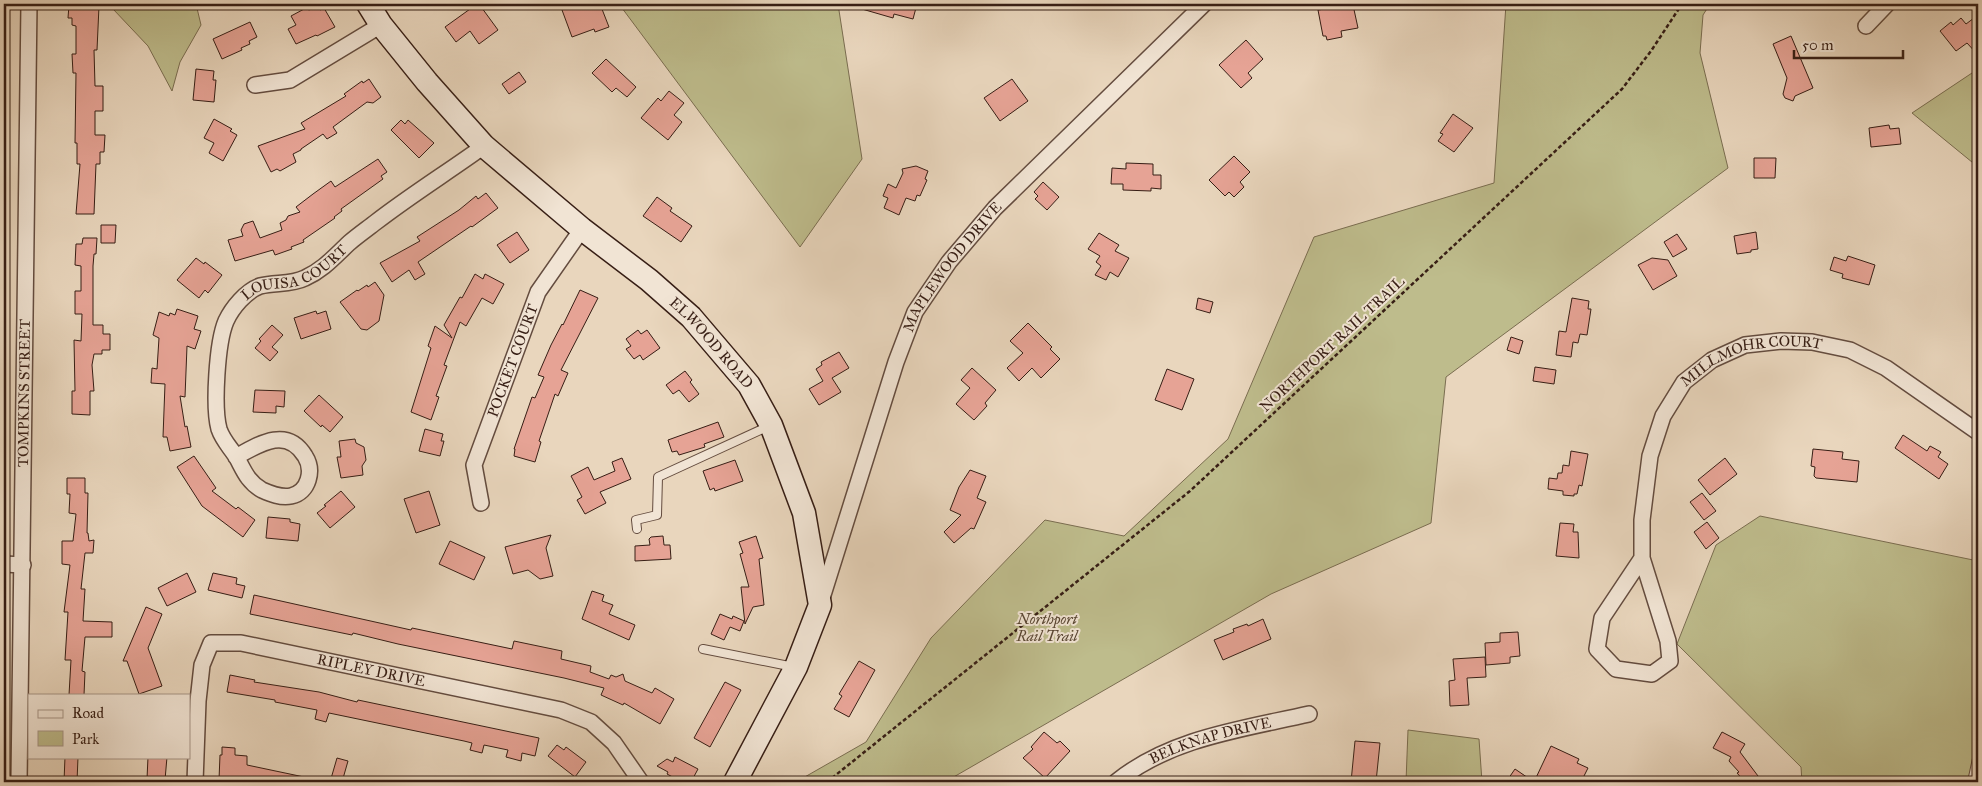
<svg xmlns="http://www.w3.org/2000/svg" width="1982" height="786" font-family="'IM FELL Great Primer',serif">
  <rect width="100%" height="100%" fill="#e9d6bd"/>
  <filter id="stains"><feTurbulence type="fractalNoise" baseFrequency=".004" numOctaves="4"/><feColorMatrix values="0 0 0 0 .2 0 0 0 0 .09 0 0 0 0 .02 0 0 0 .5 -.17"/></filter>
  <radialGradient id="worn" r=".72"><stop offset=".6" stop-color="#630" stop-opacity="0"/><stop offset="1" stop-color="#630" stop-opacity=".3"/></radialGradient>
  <g fill="#bebc8c" stroke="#7a6d50">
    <path d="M105,4H196L201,25L180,62L172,91L148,46L113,9Z"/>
    <path d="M619,4H838L862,159L800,247Z"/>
    <path d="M1506,4H1710L1703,15L1700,53L1728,168L1446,377L1431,523L1271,594L945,782H796L866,742L931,638L1045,520L1124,536L1228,439L1314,237L1494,183Z"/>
    <path d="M1978,69V167L1912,113Z"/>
    <path d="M1760,516L1978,561V782H1802L1801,767L1677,644L1716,545Z"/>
    <path d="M1408,730L1479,739L1482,782H1406Z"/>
  </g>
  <g fill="#e6a395" stroke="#371e15">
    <path d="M477,4H479L498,30L479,44L470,31L456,42L445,27Z"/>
    <path d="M578,4H600L609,27L595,32L594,29L572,37L562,10Z"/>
    <path d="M855,4H917L913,19L894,14L893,18L855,7Z"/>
    <path d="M69,5L99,6L97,50H94L95,86H103V111H95V135H105L104,152H100V164H96L94,214H76L80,164H77V143H75L76,73H73L72,54H76V26L72,25V18H68Z"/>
    <path d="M318,5L320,10L324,8L335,27L317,36L316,35L296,44L288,29L296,25L291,16L306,8L309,10Z"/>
    <path d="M1353,5L1358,28L1341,31L1342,37L1327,40L1326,36H1323L1318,10Z"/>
    <path d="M1978,15V55L1967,43L1956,51L1940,31L1951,22L1953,25L1961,18L1966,24Z"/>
    <path d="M250,22L257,37L249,41L250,44L241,48L242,50L222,59L213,39Z"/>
    <path d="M1791,36L1813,88L1795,96L1793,101L1785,98L1783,94L1787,78L1773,44Z"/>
    <path d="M1246,40L1263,59L1248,73L1252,78L1241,88L1219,65Z"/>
    <path d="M606,59L636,87L627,97L616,88L612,92L592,73Z"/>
    <path d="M196,69L214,71L213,80H216L214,102L193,100Z"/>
    <path d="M519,72L526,82L509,94L502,84Z"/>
    <path d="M369,79L381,97L373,103L367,102L333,127L337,133L327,139L323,134L301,149V150L293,154L296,162L280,171L277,169L271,172L258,146L305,129L301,123L346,96L344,94L362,81L363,83Z"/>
    <path d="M1012,79L1028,101L1000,121L984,98Z"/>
    <path d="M669,91L684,103L674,115L682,122L668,140L641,118L658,98L661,101Z"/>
    <path d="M1453,114L1473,128L1454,152L1438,141L1443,134L1440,133Z"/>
    <path d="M214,119L232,129L230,131L237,135L223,161L209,153L214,143L204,138Z"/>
    <path d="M401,120L405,124L408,120L434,143L419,158L391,130Z"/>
    <path d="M1889,125L1890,129L1899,128L1901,144L1871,147L1869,128Z"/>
    <path d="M1234,156L1250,172L1240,182L1244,187L1234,197L1229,192L1225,196L1209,180Z"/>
    <path d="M1754,158H1776L1775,178H1754Z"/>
    <path d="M378,159L387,172L381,176L383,179L341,209L342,211L334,217L335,218L303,240L304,242L291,247L292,249L275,255L273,250L235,261L228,240L243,236L241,230L244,224L253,221L260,238L282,230L280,223L286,220L288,216L300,212L296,207L313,194L331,181L335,187Z"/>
    <path d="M1126,163L1153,164V175H1161V189L1151,188V191L1123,190V184H1111L1112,168L1126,169Z"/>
    <path d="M916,166L928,171L925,179L927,180L920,196L917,195L915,201L906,198L899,215L884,208L888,198L883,196L888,184L896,188L903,173L902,169Z"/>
    <path d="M1043,182L1059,197L1047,210L1035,199L1038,196L1034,192Z"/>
    <path d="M486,193L498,208L472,227L471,226L418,262L425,274L415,280L409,270L392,282L380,263L420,241L417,237L459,210L476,196L478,199Z"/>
    <path d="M657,197L672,208L670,211L692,226L681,242L643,216Z"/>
    <path d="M101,225H116L115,243H101Z"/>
    <path d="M517,232L529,250L510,263L497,245Z"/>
    <path d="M1756,232L1758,249L1751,250V252L1737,254L1734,236Z"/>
    <path d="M1099,233L1119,245L1115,251L1129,258L1118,277L1110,272L1106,280L1095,275L1101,266L1096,262L1100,256L1088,249Z"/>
    <path d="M1677,234L1687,249L1673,257L1664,242Z"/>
    <path d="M83,238H97L96,254H94L93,266V325H103V334H110V350H102V354H94L92,365L94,391H90V415L72,414V391H75L74,340L81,341L82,314H75V291H81V266L75,265L76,244H82Z"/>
    <path d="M1848,256L1875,265L1869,285L1842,278L1843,274L1830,270L1834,257L1846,261Z"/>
    <path d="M196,258L204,264L205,262L222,275L208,293L205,290L199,298L177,280Z"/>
    <path d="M1652,258L1668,260L1677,276L1653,290L1638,265Z"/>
    <path d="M475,274L483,279L485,274L504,284L493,304L482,298L466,326L460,322L444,365L447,366L436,396L439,397L431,420L411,412L431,348L428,346L435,326L452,338L444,325L460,297L462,298Z"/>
    <path d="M375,282L384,295L379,321L367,330L361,329L340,302L357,290L358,291L367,285L368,287Z"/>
    <path d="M580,290L598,298L561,370L568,373L558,396L555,394L539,441L541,442L535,462L514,456L515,449H514L532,397L535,398L544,377L538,375L551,345L562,324L563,325Z"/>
    <path d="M1198,298L1213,302L1210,313L1196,309Z"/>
    <path d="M1572,298L1589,301L1588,309H1591L1587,335L1580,334L1578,343L1573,342L1571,357L1556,355L1559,331L1566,332Z"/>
    <path d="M177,309L198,316L194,329L201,331L195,349L187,346L185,397L180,396L185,427L187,426L191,447L170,451L167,437H163L165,384L151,383L152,368L157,369L159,338L153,335L159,312L169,316L170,313L175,315Z"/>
    <path d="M316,311L317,314L326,311L331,329L301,339L294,318Z"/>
    <path d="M1028,323L1052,347L1050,349L1060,359L1041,378L1032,368L1019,381L1007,368L1023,353L1010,341Z"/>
    <path d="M272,325L283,335L272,347L278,352L270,361L255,348L261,341L259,339Z"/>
    <path d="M638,330L641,334L647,330L660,348L643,360L640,355L634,359L626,349L631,346L626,339Z"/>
    <path d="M1511,337L1523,341L1519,354L1507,350Z"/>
    <path d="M839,352L849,368L832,378L841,392L819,405L809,389L823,381L816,369L822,365L821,362Z"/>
    <path d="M1535,367L1556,370L1554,384L1533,381Z"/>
    <path d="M972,368L996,390L985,403L987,406L974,420L956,404L970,388L961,380Z"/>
    <path d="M1167,369L1194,379L1182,410L1155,400Z"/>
    <path d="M685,371L692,380L690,382L699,394L689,402L679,390L673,394L666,385Z"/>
    <path d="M255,390L285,391L284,407L276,406V413L253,412Z"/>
    <path d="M319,395L343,417L330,432L322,425L321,427L304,411Z"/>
    <path d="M718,422L724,437L704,444L705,447L679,455L677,451L672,452L668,440Z"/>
    <path d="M425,429L443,434L441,441H444L440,456L419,451Z"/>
    <path d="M1903,435L1927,451L1930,446L1941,452L1938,457L1948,464L1939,479L1895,448Z"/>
    <path d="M355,439L356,443L364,447L366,460L362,466L363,475L341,478L337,457H341L339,441Z"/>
    <path d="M1813,449L1843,452L1842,459L1859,461L1857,482L1816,478L1814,476L1815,467L1811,466Z"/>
    <path d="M1571,451L1588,454L1582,486L1579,485L1577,494H1574V496L1563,495V491L1548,489L1549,478L1557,479L1558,473H1562L1563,465L1569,466Z"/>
    <path d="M194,456L216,488L212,491L236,509L238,507L255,520L243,537L202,506L177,467Z"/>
    <path d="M622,458L631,479L600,492L606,503L585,514L577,500L582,497L571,476L588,467L594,480L615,471L612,462Z"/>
    <path d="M1725,458L1737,474L1710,495L1698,480Z"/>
    <path d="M735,460L743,481L715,491L714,488L710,490L703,471Z"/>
    <path d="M970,470L986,476L977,498L986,502L974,529L971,528L954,543L944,532L961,515L950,510L959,487Z"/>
    <path d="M67,478H85V493H88L87,533H88L89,541L94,540L93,553H85L81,589H85L83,621L112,622V637H85L82,671L85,672L84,695H69L71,660H65L68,612H64L70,565L62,564V541H73L76,514L69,513L70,494H67Z"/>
    <path d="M341,491L355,507L330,528L317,513L326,506L324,505Z"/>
    <path d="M429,491L440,525L416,533L404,499Z"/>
    <path d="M1702,493L1716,511L1704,520L1690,502Z"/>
    <path d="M268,517L290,519V522L300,524L298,541L266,538Z"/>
    <path d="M1707,522L1719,538L1706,549L1694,532Z"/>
    <path d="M1560,523L1574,524L1573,532H1578L1579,558L1556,556Z"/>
    <path d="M551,535L546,548L553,576L540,579L528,570L513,574L505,547Z"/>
    <path d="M663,536L664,545H670L671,559L635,561V546L650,545L649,539L651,537Z"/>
    <path d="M756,536L763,558L759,559L764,605L753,607L745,624L741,587H749L740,554L743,553L739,542Z"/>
    <path d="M450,541L485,557L474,580L439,564Z"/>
    <path d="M187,573L196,592L167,606L158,588Z"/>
    <path d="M213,573L237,578L236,584L245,586L242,598L208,590Z"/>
    <path d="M592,591L604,595L602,601L613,605L609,614L635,625L629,640L582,619Z"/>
    <path d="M254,595L411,630L412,628L512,649L514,641L562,651L561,659L591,666L590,672L609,679L611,675L616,677L623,674L625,681L652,693L655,688L674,699L660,724L624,703L623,705L601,695L604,688L564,678L398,644L353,633L352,635L250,614Z"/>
    <path d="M146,607L162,614L148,648L162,686L139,694L127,661H123Z"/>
    <path d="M720,614L732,619L733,616L744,621L740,631L730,627L724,640L711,634Z"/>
    <path d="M1263,619L1271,639L1223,660L1214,640L1234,632L1233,629L1247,624L1248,626Z"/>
    <path d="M1518,632L1520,656L1510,657V663L1486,665L1485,643L1500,642V633Z"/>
    <path d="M1485,657L1486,677L1467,678L1469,705L1450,706L1449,681L1455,680L1453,659Z"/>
    <path d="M859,661L875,670L849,717L834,709L842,696L839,694Z"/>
    <path d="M230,675L255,680L254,682L319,692L357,702L358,700L539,738L535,756L522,753L521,761L506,757L508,750L484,745L482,753L470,750L472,743L464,741L329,713L326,722L315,719L317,710L275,702V700L227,692Z"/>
    <path d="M725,682L741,690L710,747L694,738Z"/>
    <path d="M1044,732L1057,743L1060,741L1070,751L1045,778L1023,758L1033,749L1031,747Z"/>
    <path d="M1722,732L1745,744L1740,752L1758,776L1750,782H1745L1737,773L1739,772L1729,761L1731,757L1713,748Z"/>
    <path d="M1355,741L1380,743L1376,782H1351Z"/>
    <path d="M557,745L564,750L566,747L586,762L575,777L548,756Z"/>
    <path d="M1551,746L1579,759L1577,763L1588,768L1581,782H1506L1515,769L1534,782Z"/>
    <path d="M222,747L235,748V755L247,756V765L304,777L303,782H250L219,780L220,755H222Z"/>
    <path d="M65,757H78L77,782H64Z"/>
    <path d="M148,757H167L165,780L147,779Z"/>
    <path d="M675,757L698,769L691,782H682L667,774L668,772L657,766L667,759L673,762Z"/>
    <path d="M337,758L348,761L342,782H330Z"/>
  </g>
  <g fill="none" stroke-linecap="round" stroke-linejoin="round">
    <g stroke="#644c3f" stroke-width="10">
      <g id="lane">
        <path d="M637,529L636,520L657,515L658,477L769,426"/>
        <path d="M703,649L794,667"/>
        <path d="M1972,782L1978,754"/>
      </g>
    </g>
    <g stroke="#644c3f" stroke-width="18">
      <g id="street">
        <path d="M1866,26L1887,4"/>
        <path d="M255,85L290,80L381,25"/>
        <path id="s1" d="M236,457C259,444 287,426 305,456C314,470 309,492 291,496C281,498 271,494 262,490C248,482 244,471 237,458C231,448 223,441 219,429C213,407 217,342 226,321C232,308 246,291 260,286C275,282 291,285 305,278C323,270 334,257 349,243C357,236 367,229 376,222C411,195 448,172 484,146"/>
        <path id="s2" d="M481,503L474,465L538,292L582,229"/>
        <path id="s3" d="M1642,558L1602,618L1597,649L1616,669L1652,674L1670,661L1668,641L1642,558V520L1650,456L1663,416L1684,382L1712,360L1745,345L1781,341L1812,342L1850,350L1886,368L1978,432"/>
        <path d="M4,564L23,565"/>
        <path id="s4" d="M822,598L896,362L915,312L949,262L995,208L1204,4"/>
        <path id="s5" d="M19,782L29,4"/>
        <path id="s6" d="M195,782L198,701L202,665L211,643H241L561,710L591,722L614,743L641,782"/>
        <path id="s7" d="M1116,782C1170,738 1243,729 1309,714"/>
      </g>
    </g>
    <g stroke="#371e15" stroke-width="25">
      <g id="secondary">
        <path id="s8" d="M368,4L381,25L427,82L484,146L582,229L649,280L691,317L749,385L771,425L804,513L820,605L796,667L735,782"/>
      </g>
    </g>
    <path stroke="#371e15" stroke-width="2.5" stroke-dasharray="4 2.5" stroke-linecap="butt" d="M827,782L1190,491L1622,89L1651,51L1682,4"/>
    <use href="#lane" stroke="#f1e4d4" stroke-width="8"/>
    <use href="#street" stroke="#f1e4d4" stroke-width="15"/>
    <use href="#secondary" stroke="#f1e4d4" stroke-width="22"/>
  </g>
  <g text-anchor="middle" stroke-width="4" stroke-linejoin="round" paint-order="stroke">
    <g font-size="15" fill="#371e15" stroke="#f1e4d4">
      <text dy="5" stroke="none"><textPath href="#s4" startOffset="359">MAPLEWOOD DRIVE</textPath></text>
      <text dy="5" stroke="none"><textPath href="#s1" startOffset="431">LOUISA COURT</textPath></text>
      <text transform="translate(1332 344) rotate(-43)" y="5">NORTHPORT RAIL TRAIL</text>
      <text dy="5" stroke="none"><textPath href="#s8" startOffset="485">ELWOOD ROAD</textPath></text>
      <text dy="5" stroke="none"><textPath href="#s2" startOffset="150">POCKET COURT</textPath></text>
      <text dy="5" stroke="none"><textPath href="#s3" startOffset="555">MILLMOHR COURT</textPath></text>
      <text dy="5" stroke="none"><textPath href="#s5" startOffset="389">TOMPKINS STREET</textPath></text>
      <text dy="5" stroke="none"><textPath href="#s6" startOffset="304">RIPLEY DRIVE</textPath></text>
      <text dy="5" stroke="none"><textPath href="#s7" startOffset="104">BELKNAP DRIVE</textPath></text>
    </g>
    <g font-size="15" font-style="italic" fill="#594633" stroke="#f1e4d4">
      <text x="1047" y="624">Northport<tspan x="1047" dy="17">Rail Trail</tspan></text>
    </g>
  </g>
  <rect width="1982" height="786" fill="none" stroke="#e9d6bd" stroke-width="20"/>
  <rect x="5" y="5" width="1972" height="776" fill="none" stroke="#371e15" stroke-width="2.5"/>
  <rect x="10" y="10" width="1962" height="766" fill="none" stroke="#371e15"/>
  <rect x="28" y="694" width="162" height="65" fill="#f1e4d4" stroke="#a79588"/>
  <rect x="38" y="710" width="25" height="8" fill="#f1e4d4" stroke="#a79588"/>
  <text x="72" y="718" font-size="15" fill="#371e15">Road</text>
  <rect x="38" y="731" width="25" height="15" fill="#bebc8c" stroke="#a79588"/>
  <text x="72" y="744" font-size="15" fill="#371e15">Park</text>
  <path d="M1794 50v8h109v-8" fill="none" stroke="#371e15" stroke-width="2.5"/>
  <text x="1802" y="50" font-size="15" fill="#371e15" stroke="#f1e4d4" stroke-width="4" paint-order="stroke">50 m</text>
  <rect width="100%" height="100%" filter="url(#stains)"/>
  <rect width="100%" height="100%" fill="url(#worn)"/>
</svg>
